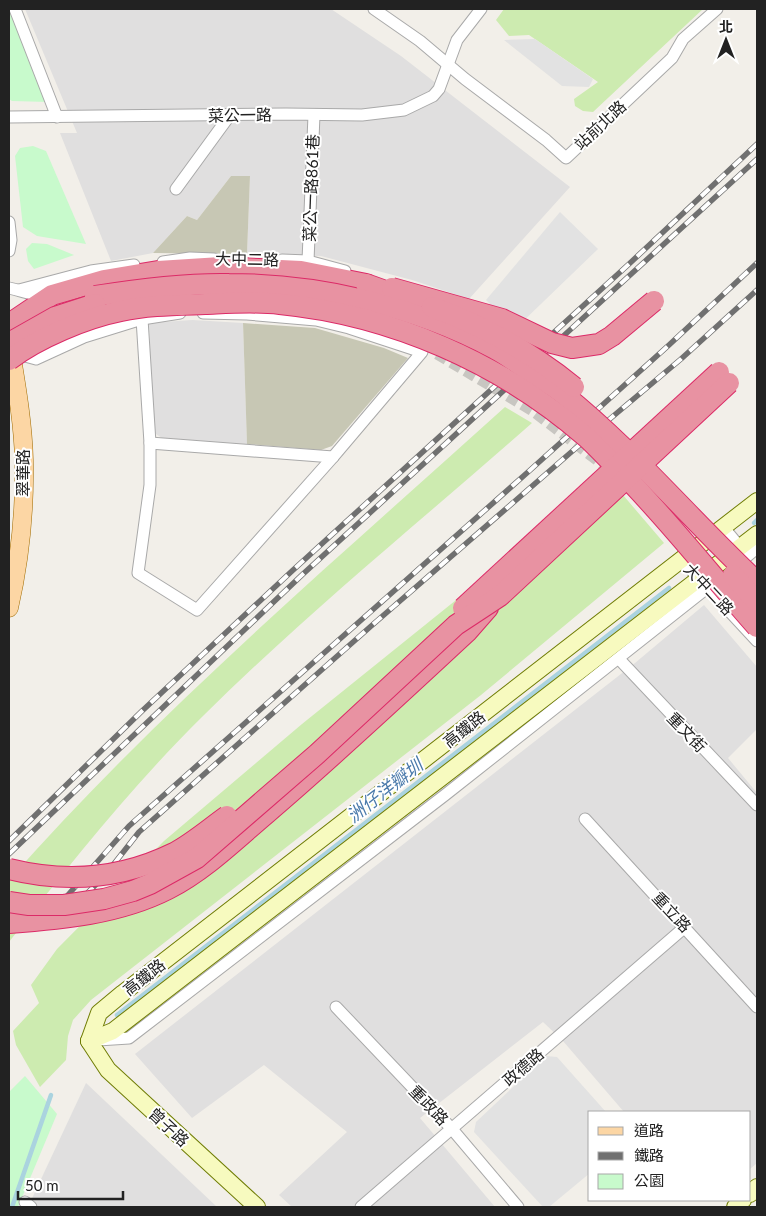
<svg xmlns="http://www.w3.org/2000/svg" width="766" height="1216" font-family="Lato,'Noto Sans TC',sans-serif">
  <rect width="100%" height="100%" fill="#f2efe9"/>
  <g fill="#e0dfdf">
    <path d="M25,9H331L401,56L570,187L469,299L412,280L321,256L247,254L250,176H231L197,220L187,216L153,253L111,261L60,133H77Z"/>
    <path d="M192,320L243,323L247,444L162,438L153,432L149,323Z"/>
    <path d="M704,605L757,667V729L728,758L757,793V1163L750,1169V1112H624L563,1041L543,1022L420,1118L495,1207H292L279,1195L347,1132L264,1065L192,1118L135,1054L635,663Z"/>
    <path d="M86,1083L217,1207H28Z"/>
  </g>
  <g fill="#c7c7b4">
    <path d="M231,176H250L247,254L153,253L187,216L197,220Z"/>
    <path d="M243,323L315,328L384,348L408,358L332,446L321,450L247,444Z"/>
  </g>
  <g fill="#cdebb0">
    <path d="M504,9H703L593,112L583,111L575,106L574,99L598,82L529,35L509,36L496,20Z"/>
    <path d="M505,407L532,423C422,520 307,613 203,716C132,786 70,864 9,942V880C160,709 336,560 505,407Z"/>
    <path d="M623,495L664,543L481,695L91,1000L73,1020L68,1036L66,1060L40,1087L16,1045L13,1031L39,1003L31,985L57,949L164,841L302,724L466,592Z"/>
  </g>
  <g fill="#c8facc">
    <path d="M9,11L48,102L12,101L9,99Z"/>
    <path d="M33,146L46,151L86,244L37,236L23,227L15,156L20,148Z"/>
    <path d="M32,243L47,244L74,255L34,269L28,261L26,249Z"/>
    <path d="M25,1076L57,1114L18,1207H9V1092Z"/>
  </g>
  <g fill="#e2e2e2">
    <path d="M535,39L593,79L589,87L562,86L504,40Z"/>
    <path d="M560,212L598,249L515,329L486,300Z"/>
    <path d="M546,1056L557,1057L606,1112H590V1173L549,1207H543L474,1132L476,1122Z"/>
  </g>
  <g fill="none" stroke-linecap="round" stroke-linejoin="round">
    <g stroke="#aad3df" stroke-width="4.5">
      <path d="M754,523L757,520"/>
      <path d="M117,1015L669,588"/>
      <path d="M12,1207L51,1095"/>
    </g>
    <path stroke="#c8c6c1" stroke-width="11" stroke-dasharray="11 5.5" stroke-linecap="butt" d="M437,354L533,411L602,464"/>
    <g stroke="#a9a9a9" stroke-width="13">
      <g id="street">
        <path d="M15,9L57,117"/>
        <path d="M374,9L420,41L465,79L546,140L566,158L672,58L683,39L717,9"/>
        <path d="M9,117L286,114L362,115L404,110L433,96L439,89L457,40L481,9"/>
        <path d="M176,189L230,115"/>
        <path d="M9,222L11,240L9,251"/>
        <path d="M282,260L308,261L345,271"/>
        <path d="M308,261L314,115"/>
        <path d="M163,262L190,258L214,259"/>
        <path d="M9,288C29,292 28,297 50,291"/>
        <path d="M19,290L91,271L134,265"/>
        <path d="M142,319L150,443V485L138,573L197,610L333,457L422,352L349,328L316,320L247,314L203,313"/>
        <path d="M25,356L36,359L84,337L142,319L180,313"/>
        <path d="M150,443L333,457"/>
        <path d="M724,528L744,552"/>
        <path d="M682,560L757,641"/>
        <path d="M734,567L757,548"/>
        <path d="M619,659L757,805"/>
        <path d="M585,819L757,1007"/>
        <path d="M336,1007L452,1129L518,1207"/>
        <path d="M98,1040L129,1038L445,795L721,577"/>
        <path d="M25,1202L31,1207"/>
        <path d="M361,1207L685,927"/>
      </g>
    </g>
    <g stroke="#707d05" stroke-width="18">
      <g id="secondary">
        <path d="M89,1041L99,1013L123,993L757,501"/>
        <path d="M89,1041L113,1031L757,534"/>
        <path d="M89,1041L108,1070L257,1207"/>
        <path d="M750,1194L757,1187"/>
        <path d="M735,1207L743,1200"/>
      </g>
    </g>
    <g stroke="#a06b00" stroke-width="19">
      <path id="primary" d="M9,608C20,560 25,509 24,460C23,422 16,383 10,346"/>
    </g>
    <g stroke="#dc2a67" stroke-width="22">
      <g id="highway">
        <path d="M9,324L52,295L104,280L158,271L221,267L301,271L366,284"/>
        <path d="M9,923C62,919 119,914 168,889C205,870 235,840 267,813C335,755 401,693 467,632L488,608"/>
      </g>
    </g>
    <use href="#street" stroke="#fff" stroke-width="11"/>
    <use href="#secondary" stroke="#f7fabf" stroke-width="16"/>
    <use href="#primary" stroke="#fcd6a4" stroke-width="18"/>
    <use href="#highway" stroke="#e892a2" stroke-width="20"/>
    <g stroke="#707070" stroke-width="5.5">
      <g id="rail">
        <path d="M9,841L142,711L292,571L629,264L757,144"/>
        <path d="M9,854L303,574L757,159"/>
        <path d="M60,904L129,826L528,472L669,345L757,263"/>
        <path d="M70,911L106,874L139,832L370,627L592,434L681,359L757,290"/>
      </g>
    </g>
    <use href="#rail" stroke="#fff" stroke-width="4" stroke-dasharray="11" stroke-linecap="butt"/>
    <g stroke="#dc2a67" stroke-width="22" stroke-linecap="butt">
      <g id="highway-bridge">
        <path d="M366,284L405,298"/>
        <path d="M392,288L502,319L552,343L572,348L599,344L612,336L654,301"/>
        <path d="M95,296C139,289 184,283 229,284C319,284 415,306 495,349C507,355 518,364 530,372C540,379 552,385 562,393C633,450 691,520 757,582"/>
        <path d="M432,307C484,326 531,352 574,387"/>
        <path d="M9,343L55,317L95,304"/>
        <path d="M9,360C38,338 86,318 121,311C148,305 177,305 205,304C229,303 255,301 280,304C392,315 501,363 586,437C597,447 607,458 617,468C667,518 710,574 757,627"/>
        <path d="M733,575L757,602"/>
        <path d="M463,608L719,372"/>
        <path d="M9,869C65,883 121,879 174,853C193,843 210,828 227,816"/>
        <path d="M9,902L29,905H64L104,899L133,891L150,884L197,858L317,754L456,625L500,596L729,383"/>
      </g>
    </g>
    <use href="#highway-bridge" stroke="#e892a2" stroke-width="20"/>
  </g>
  <g text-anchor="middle" stroke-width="4" stroke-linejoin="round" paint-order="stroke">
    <g font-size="16" fill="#222" stroke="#fff">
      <text transform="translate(240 115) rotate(-1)" y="6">菜公一路</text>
      <text transform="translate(600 125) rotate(-43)" y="6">站前北路</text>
      <text transform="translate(311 188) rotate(-88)" y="6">菜公一路861巷</text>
      <text transform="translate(247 259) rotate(1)" y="6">大中二路</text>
      <text transform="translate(23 473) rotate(-90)" y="6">翠華路</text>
      <text transform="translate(709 589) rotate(47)" y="6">大中二路</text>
      <text transform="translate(464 729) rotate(-38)" y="6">高鐵路</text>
      <text transform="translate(687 732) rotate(46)" y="6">重文街</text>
      <text transform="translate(672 912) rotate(47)" y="6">重立路</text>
      <text transform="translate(144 977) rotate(-38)" y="6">高鐵路</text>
      <text transform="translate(523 1067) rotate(-41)" y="6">政德路</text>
      <text transform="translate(429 1105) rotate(46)" y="6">重政路</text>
      <text transform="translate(169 1127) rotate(43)" y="6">曾子路</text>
    </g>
    <g font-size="18" font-style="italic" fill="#4a7aab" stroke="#fff">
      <text transform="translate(385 791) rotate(-38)" y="6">洲仔洋瓣圳</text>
    </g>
  </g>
  <rect width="766" height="1216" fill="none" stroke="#222222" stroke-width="20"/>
  <rect x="588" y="1111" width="162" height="90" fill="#ffffff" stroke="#a7a7a7"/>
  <rect x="598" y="1127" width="25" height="8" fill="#fcd6a4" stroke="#a7a7a7"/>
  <text x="634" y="1136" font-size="15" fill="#222222">道路</text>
  <rect x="598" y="1152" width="25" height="8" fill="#707070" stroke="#a7a7a7"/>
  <text x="634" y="1161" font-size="15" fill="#222222">鐵路</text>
  <rect x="598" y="1174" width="25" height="15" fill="#c8facc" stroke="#a7a7a7"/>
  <text x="634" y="1186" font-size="15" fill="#222222">公園</text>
  <g transform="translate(726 40)" stroke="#ffffff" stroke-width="4" paint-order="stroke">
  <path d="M0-4L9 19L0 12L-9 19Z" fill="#222222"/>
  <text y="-8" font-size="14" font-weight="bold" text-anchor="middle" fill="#222222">北</text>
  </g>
  <path d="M18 1191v8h105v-8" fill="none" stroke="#222222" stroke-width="2.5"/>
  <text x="25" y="1191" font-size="15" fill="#222222" stroke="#ffffff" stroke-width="4" paint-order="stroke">50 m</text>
</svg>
